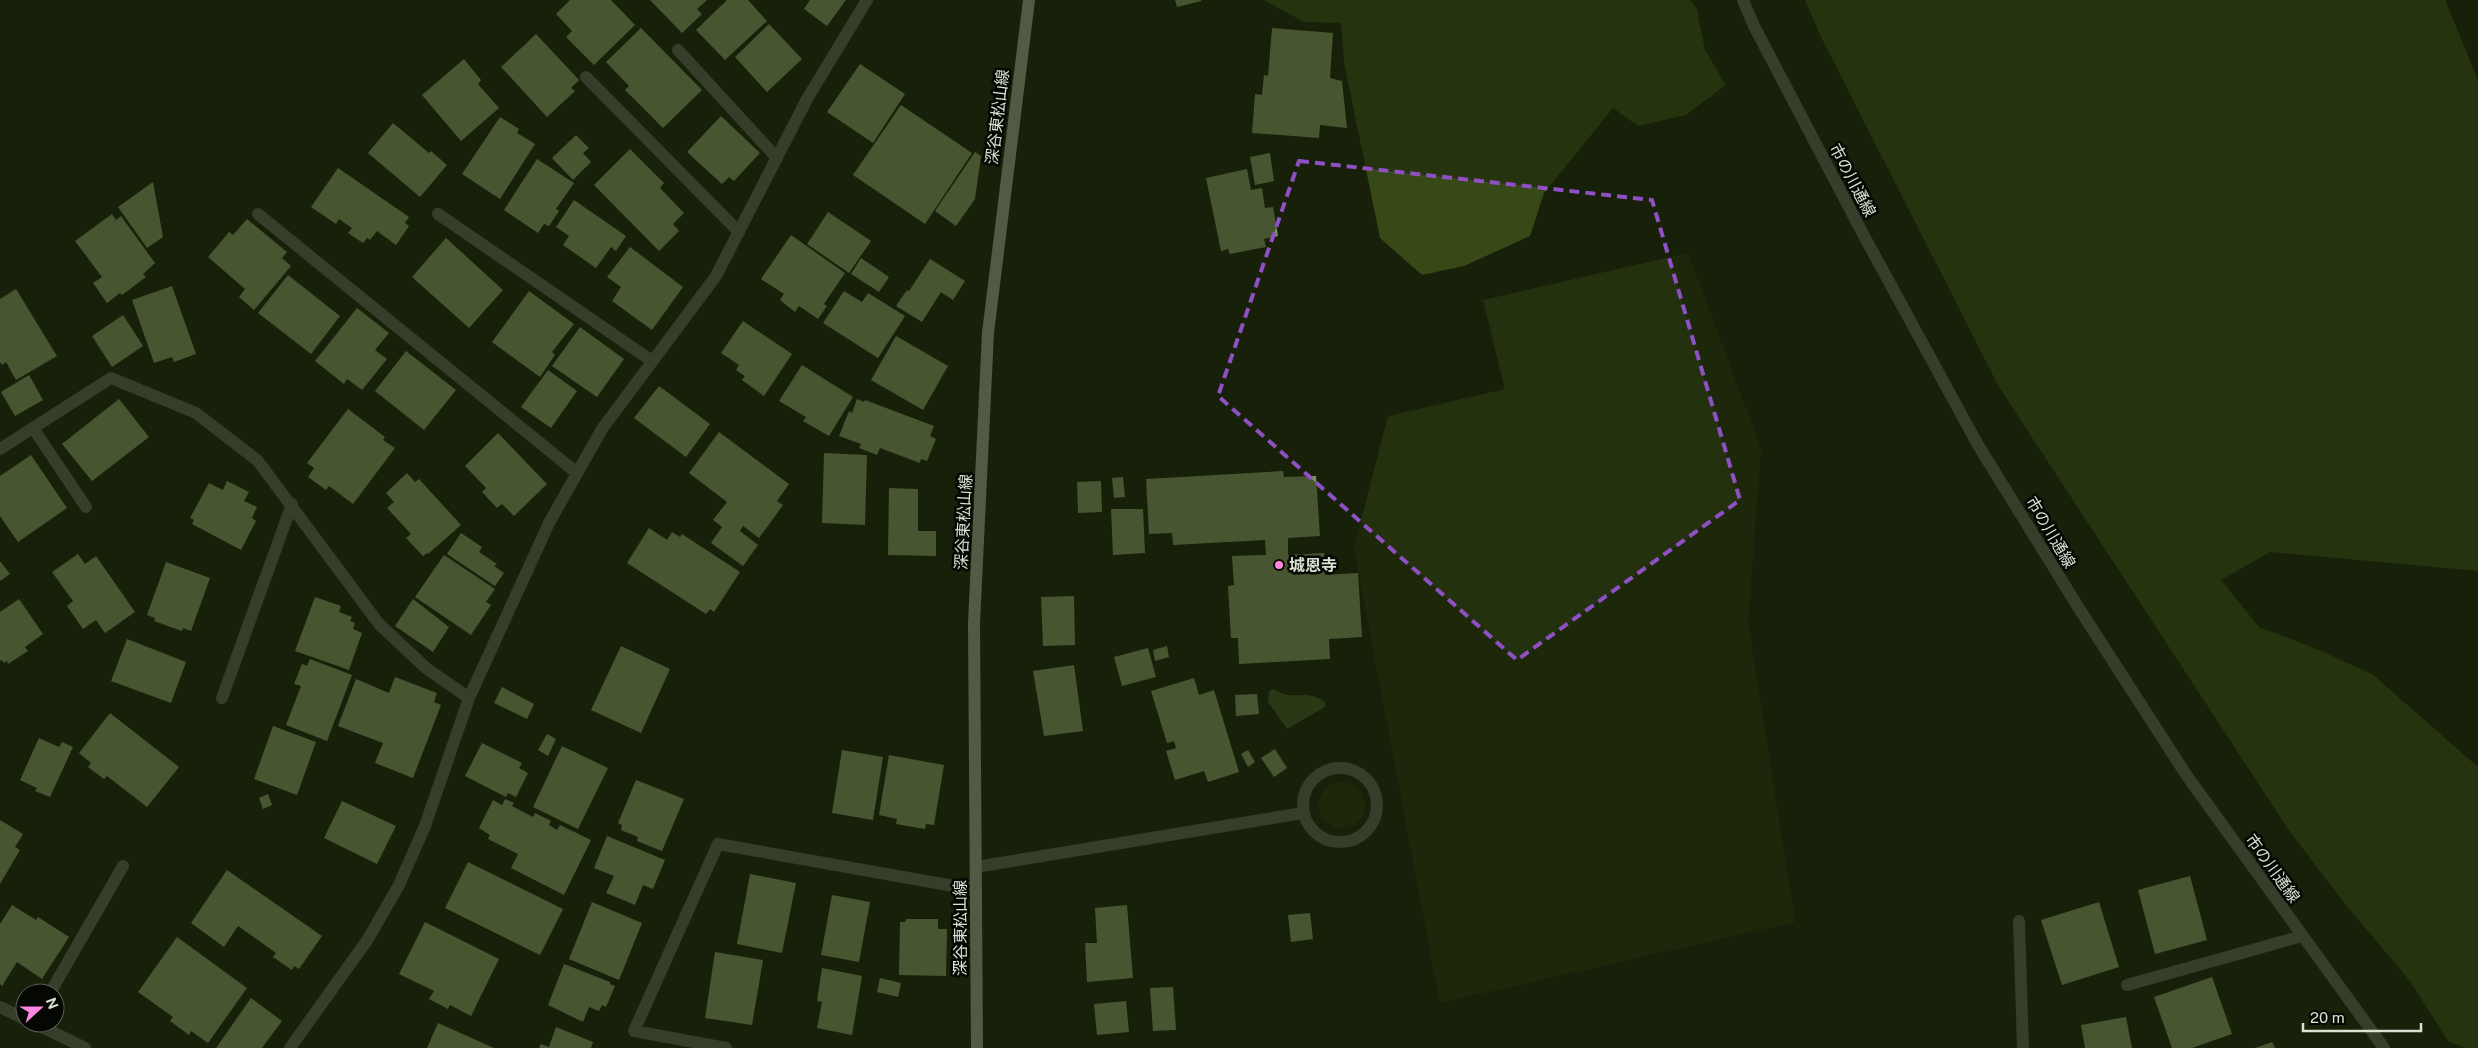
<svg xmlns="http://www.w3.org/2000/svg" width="2478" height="1048" font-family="'Public Sans','Noto Sans JP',sans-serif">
  <rect width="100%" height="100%" fill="#18200a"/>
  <g fill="#24310f">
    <path d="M1688,253L1761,449L1748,622L1795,922L1440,1003L1354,548L1388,416L1505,389L1483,300Z"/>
    <circle cx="1342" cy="805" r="23"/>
  </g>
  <g fill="#364917">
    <path d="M1264,0H1690L1697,9L1705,50L1726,85L1686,115L1638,126L1613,108L1544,193L1530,236L1464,266L1422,275L1380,238L1344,62L1341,23L1304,22Z"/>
    <path d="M1805,0H2445L2478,80V571L2270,552L2221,580L2259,627L2312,647L2372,674L2478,767V1048H2465L2448,1041L2410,981L2341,899L2288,829L1999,387L1822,39Z"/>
  </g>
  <path fill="#425524" d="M1274,689C1294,703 1304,687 1325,702V707L1287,729L1268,702L1269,691Z"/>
  <g fill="#809662">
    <path d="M570,0H611L635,25L594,65L566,37L572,31L556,14Z"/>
    <path d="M650,0H707L697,9L702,14L682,33Z"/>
    <path d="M727,0H748L767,21L725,60L696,30Z"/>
    <path d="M810,0H846L827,26L804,9Z"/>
    <path d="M1175,0H1201V1L1177,7Z"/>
    <path d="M769,24L802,59L767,92L735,57Z"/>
    <path d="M641,28L702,90L663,128L625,90L629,86L606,62Z"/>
    <path d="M1272,28L1333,33L1330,78L1342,81L1347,128L1320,125L1319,138L1252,133L1255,94L1262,95L1264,75L1268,76Z"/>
    <path d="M536,34L579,80L571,88L575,91L547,117L501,67Z"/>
    <path d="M464,59L481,80L478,84L499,108L461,141L422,95Z"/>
    <path d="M860,64L905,94L873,143L827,112Z"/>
    <path d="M901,105L972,153L925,224L853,175Z"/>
    <path d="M721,116L760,153L734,181L729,177L722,184L687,152Z"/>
    <path d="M500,117L519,129L517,133L535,144L500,199L462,174Z"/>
    <path d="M393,123L429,153L431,151L447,165L420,197L368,153Z"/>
    <path d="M576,135L589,148L583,153L591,162L573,180L552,158Z"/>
    <path d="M630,149L664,183L660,188L684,213L673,224L679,231L659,251L594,185Z"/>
    <path d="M975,152L981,156L975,199L956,226L935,211Z"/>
    <path d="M1270,153L1274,181L1255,185L1250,157Z"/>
    <path d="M537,159L574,183L556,209L559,211L549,226L544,224L538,233L504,210Z"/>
    <path d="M338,168L409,217L405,223L409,226L396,245L377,231L370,240L367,238L363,243L348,233L352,228L339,219L336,224L311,207Z"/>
    <path d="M1247,169L1251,190L1262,188L1265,208L1273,207L1278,236L1264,239L1266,247L1230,254L1228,249L1221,251L1206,178Z"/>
    <path d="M153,182L163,237L147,248L118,207Z"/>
    <path d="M574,200L626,236L616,251L611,247L596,268L563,245L569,236L556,227Z"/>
    <path d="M828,212L871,241L849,273L807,244Z"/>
    <path d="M112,214L116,220L121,216L155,263L143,274L146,277L122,295L120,293L107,303L93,283L102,277L75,241Z"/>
    <path d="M247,219L287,252L282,258L291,266L254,310L239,297L245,289L208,257L229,232L233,235Z"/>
    <path d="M791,235L845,273L824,304L827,306L818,319L799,306L795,312L780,300L784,294L761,279Z"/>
    <path d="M446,238L503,290L469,328L412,277Z"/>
    <path d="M630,247L683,287L652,330L612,301L621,287L607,277Z"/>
    <path d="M861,258L889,277L879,292L851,274Z"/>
    <path d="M930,259L965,281L953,300L941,292L922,322L896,306L907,290L909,291Z"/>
    <path d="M288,275L340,316L311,354L258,313Z"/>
    <path d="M172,286L196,354L174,362L172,357L154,363L132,300Z"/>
    <path d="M16,289L57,356L16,380L6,362L2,365L0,362V299Z"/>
    <path d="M529,291L574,324L552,352L555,355L540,377L492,342Z"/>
    <path d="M844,291L862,302L868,293L905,316L878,358L823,323Z"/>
    <path d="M357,308L389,333L375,350L387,359L362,390L347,379L344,384L315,361Z"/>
    <path d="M123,315L143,346L112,367L92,336Z"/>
    <path d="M743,321L792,354L764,396L742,380L745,376L736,370L739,365L721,353Z"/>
    <path d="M580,327L624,359L597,397L552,366Z"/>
    <path d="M896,336L948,366L923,410L871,380Z"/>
    <path d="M406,351L456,390L424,430L375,391Z"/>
    <path d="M802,365L853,397L829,436L803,421L806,417L779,401Z"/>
    <path d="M548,370L577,391L551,428L521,407Z"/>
    <path d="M29,375L43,400L15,416L1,392Z"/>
    <path d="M659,386L710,424L686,457L634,418Z"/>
    <path d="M119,399L149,437L92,481L62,444Z"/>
    <path d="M857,399L864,402L865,400L934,426L930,436L936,439L927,461L921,459L920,463L880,448L877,455L859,448L861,444L839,436L849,411L852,413Z"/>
    <path d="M348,409L385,437L383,440L395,448L353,504L329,486L326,490L308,477L314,468L307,463Z"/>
    <path d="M719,432L789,484L777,501L783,505L759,538L743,526L740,531L758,545L743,566L711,543L722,527L713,520L727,502L689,473Z"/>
    <path d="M498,433L547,484L514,516L502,504L497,508L482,492L486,488L465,466Z"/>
    <path d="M824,453L867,455L865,525L822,523Z"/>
    <path d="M31,455L67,508L18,542L0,516V476Z"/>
    <path d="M1283,471L1284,477L1316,476L1320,536L1288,538V555L1324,553L1325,575L1358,573L1362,637L1329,639L1330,659L1239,664L1238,638H1231L1228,586L1234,585L1232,556L1266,555L1265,540L1173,545L1172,533L1149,534L1146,479Z"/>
    <path d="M407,473L415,482L419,479L461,525L428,554L427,553L423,556L406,538L411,534L387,508L394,502L386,493Z"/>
    <path d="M1123,477L1125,497L1114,498L1112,478Z"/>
    <path d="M227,481L249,492L244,501L257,507L252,518L256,521L241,550L192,524L194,520L190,518L209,483L223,490Z"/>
    <path d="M1101,481L1102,512L1078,513L1077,482Z"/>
    <path d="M889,488L918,489V531H936V556L888,555Z"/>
    <path d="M1111,509H1143L1145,553L1113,555Z"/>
    <path d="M649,528L667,540L672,532L680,537L682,534L740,572L714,612L710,609L706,614L627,563Z"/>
    <path d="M461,533L482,547L479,552L497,564L494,566L504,573L495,586L447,554Z"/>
    <path d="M78,554L85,564L96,556L135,612L105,633L96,620L83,629L67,606L73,601L52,572Z"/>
    <path d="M444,555L495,589L486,602L491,605L471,635L415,597Z"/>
    <path d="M0,561L10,574L0,581Z"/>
    <path d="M166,562L210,578L191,631L183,628L182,631L154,621L155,618L147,615Z"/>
    <path d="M1074,596L1075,645L1043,646L1041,597Z"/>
    <path d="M315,597L341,606L339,612L352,617L350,621L355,623L353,629L362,633L349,670L295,651Z"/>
    <path d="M19,599L43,634L25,647L28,651L8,664L7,661L4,663L2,660L0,661V612Z"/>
    <path d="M413,599L449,627L433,652L395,626Z"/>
    <path d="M127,639L186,662L171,703L111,681Z"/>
    <path d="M621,646L670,669L641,733L591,710Z"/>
    <path d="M1167,646L1169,657L1155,661L1153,650Z"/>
    <path d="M1148,648L1156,677L1122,686L1114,657Z"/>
    <path d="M310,659L352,675L327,741L286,725L301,686L294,684L302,664L307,666Z"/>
    <path d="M1074,665L1083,731L1044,736L1033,671Z"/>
    <path d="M395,677L437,693L434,702L441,705L413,778L375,763L383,743L338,726L356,679L389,693Z"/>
    <path d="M1194,678L1199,695L1214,690L1239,772L1208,782L1204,771L1175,780L1166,751L1176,748L1174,741L1167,743L1151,691Z"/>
    <path d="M502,687L534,704L527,719L494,703Z"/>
    <path d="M1257,694L1259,714L1236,716L1235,695Z"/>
    <path d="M110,713L179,767L147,807L107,776L104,779L88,767L91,763L79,753Z"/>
    <path d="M273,726L316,742L297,795L254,779Z"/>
    <path d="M547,734L556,739L548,756L538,750Z"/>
    <path d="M39,738L59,747L62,742L73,747L50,797L35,791L37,788L20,780Z"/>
    <path d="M482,743L522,763L519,768L528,773L516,797L508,793L506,797L465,776Z"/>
    <path d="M562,746L608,768L578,829L533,807Z"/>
    <path d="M1275,749L1287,768L1274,777L1261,758Z"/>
    <path d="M842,750L883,757L873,820L832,813Z"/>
    <path d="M1248,750L1255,762L1248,767L1241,754Z"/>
    <path d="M889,755L944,765L934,825L926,824L925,829L896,824L897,819L879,815Z"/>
    <path d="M636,780L684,799L662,851L637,841L638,837L621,830L622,825L618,823Z"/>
    <path d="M268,794L272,805L263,809L259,798Z"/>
    <path d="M505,799L514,803L512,806L533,817L535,813L551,821L549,825L557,830L560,825L591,840L564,895L511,868L518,854L488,839L490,835L479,828L493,800L502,805Z"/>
    <path d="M342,801L396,826L377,864L324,838Z"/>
    <path d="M0,820L23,834L15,847L20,850L0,884Z"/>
    <path d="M607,836L665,860L653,889L643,885L635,905L606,893L614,876L594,868Z"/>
    <path d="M468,862L563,909L540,955L445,908Z"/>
    <path d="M227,870L322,936L299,969L294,966L292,970L273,957L276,953L238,926L224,947L191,923Z"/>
    <path d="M750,874L796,883L782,953L737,944Z"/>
    <path d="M2190,876L2207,940L2155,954L2138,890Z"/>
    <path d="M832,895L870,902L859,962L821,955Z"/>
    <path d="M592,902L642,923L619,980L569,959Z"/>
    <path d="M2099,902L2119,967L2062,985L2041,920Z"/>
    <path d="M12,905L36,920L38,917L69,937L42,979L17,962L2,986L0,984V924Z"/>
    <path d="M1127,905L1133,978L1087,982L1085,943H1097L1095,908Z"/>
    <path d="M1310,913L1313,939L1291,942L1288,915Z"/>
    <path d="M906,919H938V929H947L946,976L899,975L900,922H905Z"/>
    <path d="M425,922L499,959L471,1016L450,1005L448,1009L429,999L434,991L399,974Z"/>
    <path d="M177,937L247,988L208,1043L191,1031L189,1035L170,1021L173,1017L138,992Z"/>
    <path d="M715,952L763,960L752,1025L705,1018Z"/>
    <path d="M564,964L610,982V984L615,986L606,1007L602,1005L599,1011L589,1007L583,1022L548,1005Z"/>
    <path d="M822,968L862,976L852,1035L817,1028L822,1002L817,1001Z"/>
    <path d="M2212,977L2232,1034L2192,1048H2172L2154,997Z"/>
    <path d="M880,978L901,983L898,997L877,992Z"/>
    <path d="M1173,987L1176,1030L1153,1031L1150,988Z"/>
    <path d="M251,998L282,1021L262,1048H216Z"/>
    <path d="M1126,1001L1129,1032L1097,1035L1094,1004Z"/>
    <path d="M2126,1017L2132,1048H2085L2081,1025Z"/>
    <path d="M438,1023L494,1048H427Z"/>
    <path d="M556,1027L593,1042L591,1048H539L541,1044L549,1047Z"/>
    <path d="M2272,1042L2275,1048H2255Z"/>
  </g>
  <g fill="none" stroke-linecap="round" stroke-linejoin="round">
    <g stroke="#5a5f54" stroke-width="12">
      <path d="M1743,0L1754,26L1863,234L1978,445L2080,610L2187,776L2384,1048"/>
      <path d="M678,50L777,158"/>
      <path d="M586,77L739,232"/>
      <path d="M258,214L577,473"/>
      <path d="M438,214L652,361"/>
      <path d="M33,428L86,507"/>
      <path d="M0,449L111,378L196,413L258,461L379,624L426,668L469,698"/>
      <path d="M222,698L292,504"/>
      <circle cx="1340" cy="805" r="37"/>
      <path d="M976,867L1303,813"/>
      <path d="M2019,921L2023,1048"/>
      <path d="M2127,985L2302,936"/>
      <path d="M50,993L123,866"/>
      <path d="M0,1007L25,1019"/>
      <path d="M34,1023L85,1048"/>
      <path d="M290,1048L368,939L399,885L425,826L469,698L549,523L602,429L716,276L807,99L867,0"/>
      <path d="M726,1048L634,1031L718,844L976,890"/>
    </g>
    <path stroke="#98a28b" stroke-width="12" d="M977,1048L974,623L988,333L1029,0"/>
  </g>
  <path d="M0 0H2478V1048H0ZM1299,161L1652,200L1740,500L1517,660L1218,396Z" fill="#18200a" fill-opacity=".55" fill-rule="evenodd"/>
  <path fill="none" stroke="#8e50c3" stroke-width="4" stroke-dasharray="10 6" stroke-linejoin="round" d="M1299,161L1652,200L1740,500L1517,660L1218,396Z"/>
  <circle fill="#fe86e1" stroke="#050802" stroke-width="2" cx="1279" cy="565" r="5"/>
  <g text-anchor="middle" stroke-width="5" stroke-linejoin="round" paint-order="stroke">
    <g font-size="16" fill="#dae0d2" stroke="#050802">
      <text transform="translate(997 117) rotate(-83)" y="6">深谷東松山線</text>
      <text transform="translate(1853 180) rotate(62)" y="6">市の川通線</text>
      <text transform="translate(963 522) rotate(-87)" y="6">深谷東松山線</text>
      <text transform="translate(2051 532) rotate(59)" y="6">市の川通線</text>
      <text transform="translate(2273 868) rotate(54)" y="6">市の川通線</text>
      <text transform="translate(960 928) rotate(-90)" y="6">深谷東松山線</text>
    </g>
    <g font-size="16" font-weight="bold" fill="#dae0d2" stroke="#050802" text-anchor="start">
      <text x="1289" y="571">城恩寺</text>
    </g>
  </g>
  <g transform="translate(40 1008) rotate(69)"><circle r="24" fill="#050802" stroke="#5a5e55"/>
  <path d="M0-4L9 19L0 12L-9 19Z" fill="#fe86e1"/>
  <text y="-8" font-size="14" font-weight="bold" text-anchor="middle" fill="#dae0d2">N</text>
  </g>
  <path d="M2303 1023v8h118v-8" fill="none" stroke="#dae0d2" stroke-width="2.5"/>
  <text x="2310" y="1023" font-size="15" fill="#dae0d2" stroke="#050802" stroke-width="4" paint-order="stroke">20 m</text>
</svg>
